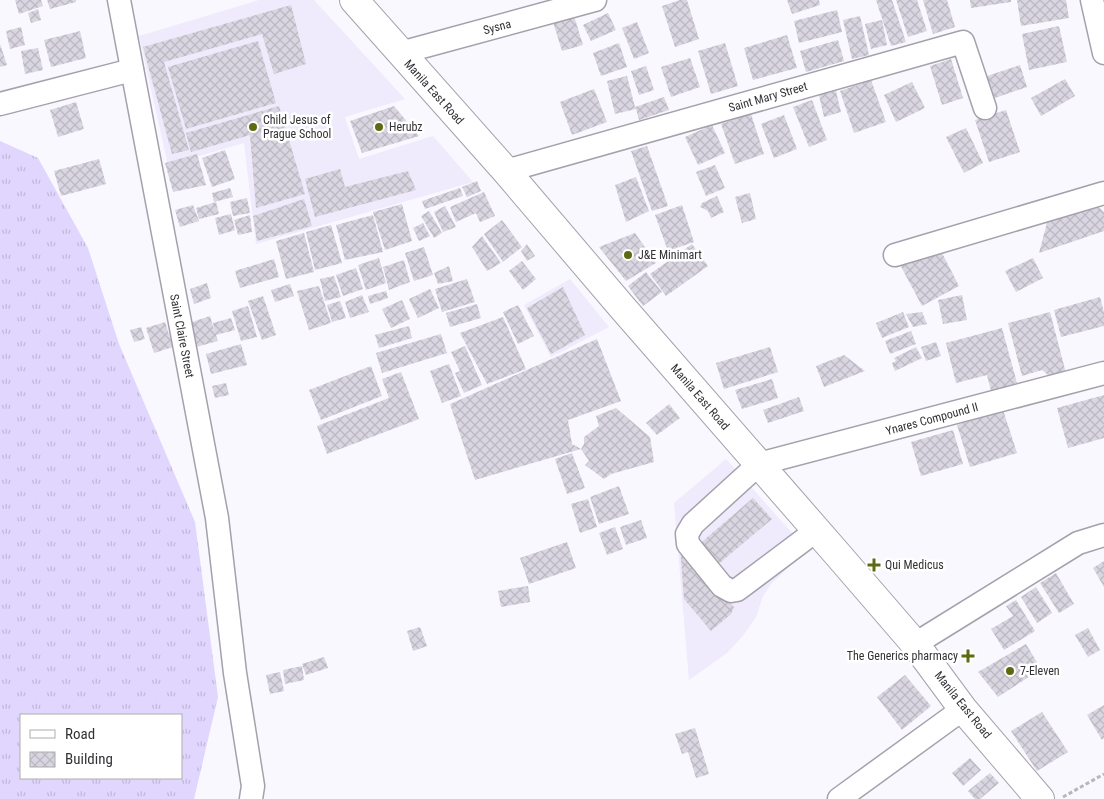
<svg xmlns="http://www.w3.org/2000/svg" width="1104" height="799" font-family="'Roboto Condensed',sans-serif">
  <defs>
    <pattern id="grass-tufts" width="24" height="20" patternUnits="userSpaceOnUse" patternTransform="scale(1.25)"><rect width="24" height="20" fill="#e1d6fe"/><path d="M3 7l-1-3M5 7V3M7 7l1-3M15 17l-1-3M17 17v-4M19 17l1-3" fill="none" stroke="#c2b8da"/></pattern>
    <pattern id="building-cross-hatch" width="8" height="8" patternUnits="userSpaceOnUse" patternTransform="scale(1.25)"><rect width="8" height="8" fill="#d9d6e1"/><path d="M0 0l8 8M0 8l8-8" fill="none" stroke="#bbb8c2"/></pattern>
  </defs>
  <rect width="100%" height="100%" fill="#f9f8fe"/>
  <g fill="#efeafc">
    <path d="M259,0H314L405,99L345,117L359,159L433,136L473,182L256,244L244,143L168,165L139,36Z"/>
    <path d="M570,279L609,327L551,357L524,305Z"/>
    <path d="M726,459L809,552L791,565L771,584L763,596L756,617L742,637L727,653L689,680L674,503Z"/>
  </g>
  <path fill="url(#grass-tufts)" fill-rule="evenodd" d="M0,141L38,158L88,248L119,344L195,522L218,697L194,799H0ZM21,715H181V778H21Z"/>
  <g fill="url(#building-cross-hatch)">
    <path d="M15,0H41L43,6L19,14Z"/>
    <path d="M47,0H76V2L50,9Z"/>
    <path d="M680,0H687L699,39L675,47L662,6Z"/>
    <path d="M787,0H819L820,5L792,14Z"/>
    <path d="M876,0H892L906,42L891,46Z"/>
    <path d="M896,0H917L927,31L908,37Z"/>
    <path d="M923,0H947L955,27L933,34Z"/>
    <path d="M970,0H1011V2L971,8Z"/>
    <path d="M1017,0H1066L1069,18L1021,26Z"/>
    <path d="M291,5L306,64L274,74L262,34L164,62L189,150L172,154L143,47Z"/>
    <path d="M38,9L41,20L31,23L28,13Z"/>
    <path d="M837,10L842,32L799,43L794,21Z"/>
    <path d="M608,13L616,30L591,41L583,25Z"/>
    <path d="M574,16L583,45L562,51L553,22Z"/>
    <path d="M860,16L869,55L852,59L843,20Z"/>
    <path d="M882,20L887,45L871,49L865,24Z"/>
    <path d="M637,22L649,53L634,59L622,28Z"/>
    <path d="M1059,26L1067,62L1029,70L1022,34Z"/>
    <path d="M21,27L25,45L10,49L6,31Z"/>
    <path d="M80,31L86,58L51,67L44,40Z"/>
    <path d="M787,35L797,68L753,80L744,48Z"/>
    <path d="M838,40L844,61L806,72L800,51Z"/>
    <path d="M258,41L276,103L186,129L168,67Z"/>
    <path d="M619,43L627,67L601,76L593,53Z"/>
    <path d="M725,43L738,86L711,94L698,51Z"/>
    <path d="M0,44L7,65L0,67Z"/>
    <path d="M38,48L43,70L25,74L21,51Z"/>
    <path d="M690,58L700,87L671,97L661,67Z"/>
    <path d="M951,59L963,98L942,105L930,66Z"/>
    <path d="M1020,65L1027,87L995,98L987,76Z"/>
    <path d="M646,66L654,90L639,95L631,71Z"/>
    <path d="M627,76L635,107L664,97L669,110L639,120L636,109L615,114L607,81Z"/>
    <path d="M1065,79L1075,96L1041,116L1031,98Z"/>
    <path d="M871,80L886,122L854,133L840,91Z"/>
    <path d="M912,82L925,108L896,122L884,95Z"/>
    <path d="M835,87L841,112L824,117L818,91Z"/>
    <path d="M594,89L607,122L572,135L560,102Z"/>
    <path d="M812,100L827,140L809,147L793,107Z"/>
    <path d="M76,102L84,129L58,137L50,110Z"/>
    <path d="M279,106L305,194L256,208L250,135L191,152L186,133Z"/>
    <path d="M394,106L419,136L362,153L350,121Z"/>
    <path d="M1006,110L1020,152L989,162L975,120Z"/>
    <path d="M751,114L764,154L735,164L721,124Z"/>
    <path d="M784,115L797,149L774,158L761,124Z"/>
    <path d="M712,125L725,153L698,165L685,137Z"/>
    <path d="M966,128L983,163L964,173L946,137Z"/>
    <path d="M647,146L668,206L652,211L631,151Z"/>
    <path d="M225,150L235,179L212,187L202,158Z"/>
    <path d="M197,154L206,185L173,192L165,163Z"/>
    <path d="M99,159L106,184L61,196L54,171Z"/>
    <path d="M715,165L725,188L706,196L696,172Z"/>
    <path d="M340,169L345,187L408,171L416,190L315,217L305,179Z"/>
    <path d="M636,177L649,211L626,222L615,185Z"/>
    <path d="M477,181L481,191L467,197L462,187Z"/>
    <path d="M230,188L233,197L214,202L212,193Z"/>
    <path d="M460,188L463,196L425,209L422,201Z"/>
    <path d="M484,192L495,216L480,222L476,213L456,222L450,207Z"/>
    <path d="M750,193L756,219L742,223L735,197Z"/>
    <path d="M717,196L724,212L711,218L708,211L700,207L702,203Z"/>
    <path d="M247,198L250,213L233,216L230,202Z"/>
    <path d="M304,199L312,226L257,241L253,216Z"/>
    <path d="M216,202L219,214L199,219L196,208Z"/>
    <path d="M402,204L412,241L385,250L373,212Z"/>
    <path d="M1095,204L1104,212V231L1039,253L1048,219Z"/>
    <path d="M193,205L199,221L180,227L175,210Z"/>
    <path d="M682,205L694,242L668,251L655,215Z"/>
    <path d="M445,206L456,227L443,232L434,212Z"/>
    <path d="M429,211L442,233L434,238L421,216Z"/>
    <path d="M231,214L235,230L219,235L215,218Z"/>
    <path d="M250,215L252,232L238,235L234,220Z"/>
    <path d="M373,215L383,252L345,260L336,225Z"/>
    <path d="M502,220L522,247L503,262L484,234Z"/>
    <path d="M423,223L430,236L419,241L413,228Z"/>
    <path d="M331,225L342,263L315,270L306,232Z"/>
    <path d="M304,233L314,272L286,279L276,241Z"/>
    <path d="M635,233L656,263L626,281L599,247Z"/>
    <path d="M482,236L501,263L487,271L472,247Z"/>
    <path d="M527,244L535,256L527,261L521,251Z"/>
    <path d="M692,244L708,266L666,296L650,274Z"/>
    <path d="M424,247L433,275L414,281L405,253Z"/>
    <path d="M940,249L959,286L922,306L897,259Z"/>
    <path d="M379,258L386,283L366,290L358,265Z"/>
    <path d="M1033,258L1043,278L1016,292L1005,271Z"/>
    <path d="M274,259L279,277L240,288L235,271Z"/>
    <path d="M404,260L410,282L389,290L383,267Z"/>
    <path d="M522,261L536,279L523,290L509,271Z"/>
    <path d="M449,266L453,281L438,284L434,273Z"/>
    <path d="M356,268L363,289L343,296L336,275Z"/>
    <path d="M646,272L662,292L643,306L628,286Z"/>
    <path d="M334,276L341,297L325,301L320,279Z"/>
    <path d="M467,279L475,302L442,312L435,289Z"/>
    <path d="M207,283L211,298L194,304L190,289Z"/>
    <path d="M290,284L294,296L275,302L271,290Z"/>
    <path d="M319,286L331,323L309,330L297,291Z"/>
    <path d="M563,287L585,335L551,354L527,308Z"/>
    <path d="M430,289L439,308L418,318L409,299Z"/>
    <path d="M386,291L388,298L370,304L368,296Z"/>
    <path d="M362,295L369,312L350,318L345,302Z"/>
    <path d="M962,295L967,320L943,324L938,300Z"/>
    <path d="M263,296L276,335L262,340L248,301Z"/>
    <path d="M1100,297L1104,312V326L1061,337L1054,310Z"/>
    <path d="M402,300L410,319L391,328L382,309Z"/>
    <path d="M340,301L346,318L332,322L327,305Z"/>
    <path d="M477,304L481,318L450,327L446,313Z"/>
    <path d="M518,305L534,336L518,344L503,312Z"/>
    <path d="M248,306L257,337L241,341L232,311Z"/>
    <path d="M903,312L909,327L882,338L876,323Z"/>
    <path d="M922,312L927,324L913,327L906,314Z"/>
    <path d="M1050,312L1067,377L1054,380L1042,370L1022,376L1008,323Z"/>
    <path d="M210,316L215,333L213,323L231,318L235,330L216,335L218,341L196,347L189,323Z"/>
    <path d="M503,317L526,369L487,384L460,333Z"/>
    <path d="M165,322L173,347L154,353L146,328Z"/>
    <path d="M409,326L412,338L379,348L375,335Z"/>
    <path d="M141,327L145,339L134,342L130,330Z"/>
    <path d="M1002,328L1017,383L991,391L987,375L956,383L946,343Z"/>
    <path d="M911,331L916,344L890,354L885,341Z"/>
    <path d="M441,334L447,353L382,373L376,353Z"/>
    <path d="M597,339L621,401L568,420L572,444L581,449L475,480L450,404Z"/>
    <path d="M936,342L941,356L926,361L921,347Z"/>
    <path d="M241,344L247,365L211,374L206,354Z"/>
    <path d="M465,346L482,385L464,393L455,373L460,371L451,352Z"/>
    <path d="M770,347L778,372L724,389L716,363Z"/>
    <path d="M916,347L922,358L895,371L892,363L896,361L894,358Z"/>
    <path d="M844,355L865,371L824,387L816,366Z"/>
    <path d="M449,364L461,396L442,403L430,371Z"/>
    <path d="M371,366L382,396L321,420L309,390Z"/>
    <path d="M401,372L419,419L327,454L317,426L389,398L382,379Z"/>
    <path d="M772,379L778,398L742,409L735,390Z"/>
    <path d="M226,383L229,395L215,398L212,386Z"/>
    <path d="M1104,395V438L1068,448L1057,408Z"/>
    <path d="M799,397L804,411L768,423L763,410Z"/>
    <path d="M669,404L680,418L657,435L646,423Z"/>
    <path d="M616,408L650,437L654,462L611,474L604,479L585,465L589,461L581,449L584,444V437L599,426L596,416Z"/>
    <path d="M1003,410L1017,453L970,467L957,425Z"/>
    <path d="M953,430L963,464L921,476L911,442Z"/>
    <path d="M572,453L585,488L567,494L555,459Z"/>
    <path d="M619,486L629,514L599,524L590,497Z"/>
    <path d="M753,498L772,519L715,567L697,546Z"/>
    <path d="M588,499L597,527L580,533L571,504Z"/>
    <path d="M641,520L647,538L626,545L620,527Z"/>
    <path d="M615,527L623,549L607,555L599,533Z"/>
    <path d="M567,542L576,568L529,584L520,558Z"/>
    <path d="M680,545L734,607L731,614L711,631L684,599Z"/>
    <path d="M1104,561V587L1093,568Z"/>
    <path d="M1056,573L1074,604L1059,613L1040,583Z"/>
    <path d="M528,586L530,602L501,607L498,591Z"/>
    <path d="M1036,587L1052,613L1037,623L1021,597Z"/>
    <path d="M1016,600L1035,631L1004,650L991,629L1013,616L1006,606Z"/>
    <path d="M420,627L427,646L413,651L407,631Z"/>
    <path d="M1088,628L1100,650L1088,657L1075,635Z"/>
    <path d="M1026,644L1041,669L998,697L978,672Z"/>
    <path d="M324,657L328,668L306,675L302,664Z"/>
    <path d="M302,666L304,680L285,684L283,670Z"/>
    <path d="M280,672L284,691L270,694L266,675Z"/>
    <path d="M905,675L931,706L902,730L877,697Z"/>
    <path d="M1104,705V738L1102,740L1087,715Z"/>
    <path d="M1042,712L1068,752L1037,771L1011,731Z"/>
    <path d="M695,728L709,774L696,778L688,752L682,754L675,734Z"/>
    <path d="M970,758L981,770L963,786L952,773Z"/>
    <path d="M990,773L999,783L980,799H975L968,791Z"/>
  </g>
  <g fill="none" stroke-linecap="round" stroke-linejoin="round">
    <g stroke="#a4a1ac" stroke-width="25">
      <g id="minor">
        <path d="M119,0L217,518L235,673L253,786L251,799"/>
        <path d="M1092,0L1104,53"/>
        <path d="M400,53L595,0"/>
        <path d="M0,104L132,70"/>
        <path d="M506,171L963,42L985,108"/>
        <path d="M895,255L1104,193"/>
        <path d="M817,530L737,590L731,591L722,586L688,544L687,534L693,524L759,464L1104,373"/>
        <path d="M915,644L1078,543L1104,535"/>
        <path d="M839,799L963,709"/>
      </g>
    </g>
    <g stroke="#a4a1ac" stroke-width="30">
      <path id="major" d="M354,0L506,171L621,306L839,556L915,644L963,709L1040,799"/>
    </g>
    <path stroke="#b7b6bb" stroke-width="3" stroke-dasharray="4 2.5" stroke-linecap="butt" d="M1063,797L1104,774"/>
    <use href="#minor" stroke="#fff" stroke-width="22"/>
    <use href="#major" stroke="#fff" stroke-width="28"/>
  </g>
  <g fill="#5d6a11" stroke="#fff" stroke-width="2">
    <circle cx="253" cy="127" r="5"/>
    <circle cx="379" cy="127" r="5"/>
    <circle cx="628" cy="255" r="5"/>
    <path d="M871.5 557.5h5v5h5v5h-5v5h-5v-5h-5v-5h5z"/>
    <path d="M965.5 648.5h5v5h5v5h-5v5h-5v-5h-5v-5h5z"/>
    <circle cx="1010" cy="671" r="5"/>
  </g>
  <g text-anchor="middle" stroke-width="5" stroke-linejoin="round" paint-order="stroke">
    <g font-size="12" fill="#323135" stroke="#fff">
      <text transform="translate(497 27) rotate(-15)" y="4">Sysna</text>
      <text transform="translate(434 92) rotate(48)" y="4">Manila East Road</text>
      <text transform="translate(768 97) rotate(-16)" y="4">Saint Mary Street</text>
      <text transform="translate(182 336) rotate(79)" y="4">Saint Claire Street</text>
      <text transform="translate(700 397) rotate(49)" y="4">Manila East Road</text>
      <text transform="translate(932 419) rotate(-15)" y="4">Ynares Compound II</text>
      <text transform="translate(963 705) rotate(51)" y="4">Manila East Road</text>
    </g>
    <g font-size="12" fill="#323135" stroke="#fff" text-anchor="start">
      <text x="263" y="124">Child Jesus of<tspan x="263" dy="14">Prague School</tspan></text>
      <text x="389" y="131">Herubz</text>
      <text x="638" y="259">J&amp;E Minimart</text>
      <text x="885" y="569">Qui Medicus</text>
      <text x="958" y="660" text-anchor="end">The Generics pharmacy</text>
      <text x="1020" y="675">7-Eleven</text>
    </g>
  </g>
  <rect x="20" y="714" width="162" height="65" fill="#ffffff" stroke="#adadae"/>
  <rect x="30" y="730" width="25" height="8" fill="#ffffff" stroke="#adadae"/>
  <text x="65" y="739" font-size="15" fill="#323135">Road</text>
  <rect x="30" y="752" width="25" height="15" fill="url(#building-cross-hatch)" stroke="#adadae"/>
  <text x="65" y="764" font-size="15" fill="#323135">Building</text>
</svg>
